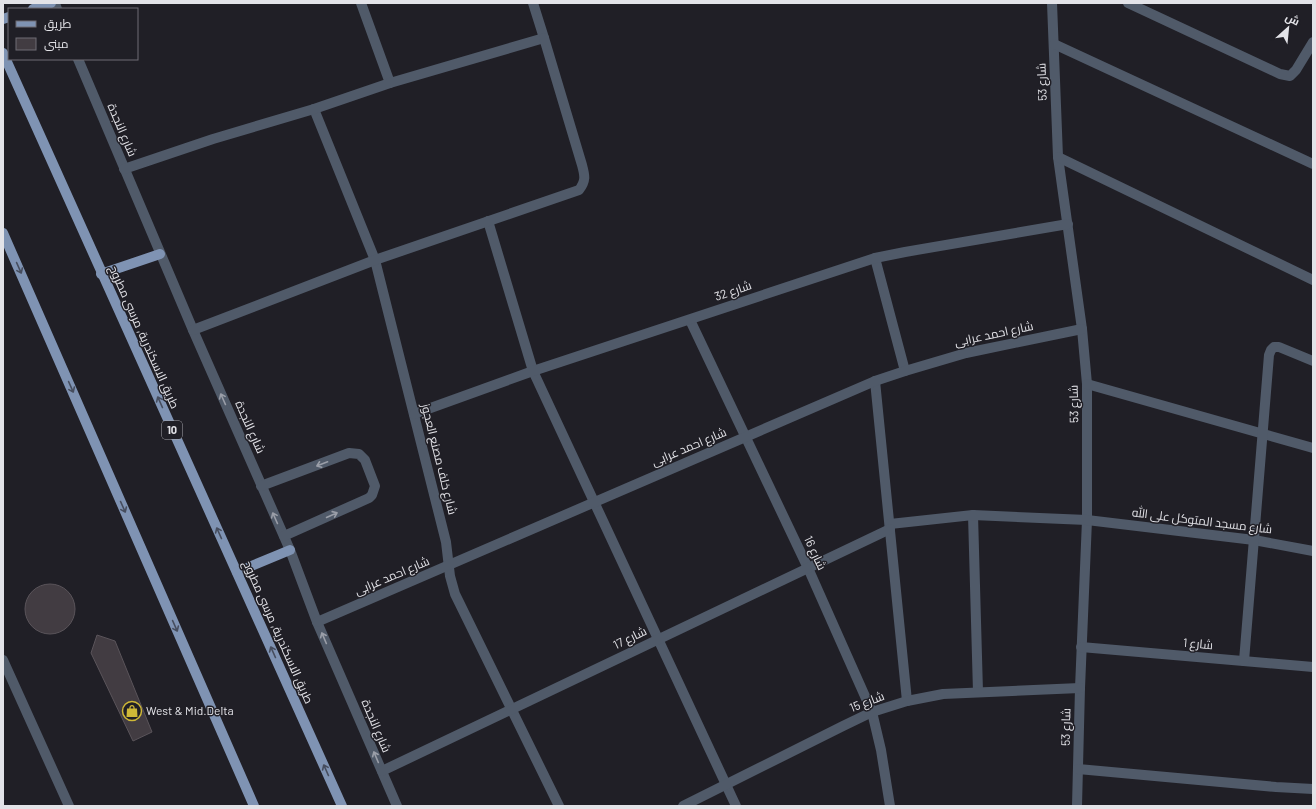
<svg xmlns="http://www.w3.org/2000/svg" width="1316" height="809" font-family="Barlow,Cairo,sans-serif">
  <rect width="100%" height="100%" fill="#201f26"/>
  <g fill="#423c42" stroke="#5a545a">
    <circle cx="50" cy="609" r="25"/>
    <path d="M97,635L115,641L152,732L133,741L91,653Z"/>
  </g>
  <g fill="none" stroke-linecap="round" stroke-linejoin="round">
    <g stroke="#505a69" stroke-width="10">
      <path d="M55,3L57,9"/>
      <path d="M361,3L390,83"/>
      <path d="M1052,3L1058,157L1082,329L1087,384V520L1080,688L1077,806"/>
      <path d="M1128,3L1280,74L1290,76L1296,70L1313,42"/>
      <path d="M1054,44L1313,164"/>
      <path d="M78,59L193,330L290,550L317,622L397,806"/>
      <path d="M314,109L375,260L446,542L450,576L455,594L559,806"/>
      <path d="M1058,157L1313,280"/>
      <path d="M124,169L213,139L314,109L390,83L544,38L533,3"/>
      <path d="M488,221L533,371L736,806"/>
      <path d="M875,258L905,371"/>
      <path d="M690,320L808,568L872,712L881,750L890,806"/>
      <path d="M193,330L375,260L579,190C586,181 585,176 582,165L544,38"/>
      <path d="M875,381L907,701"/>
      <path d="M1087,384L1313,448"/>
      <path d="M414,414L533,371L875,258L905,252L1068,224"/>
      <path d="M261,486L349,453L359,454L365,460L375,486L372,495L369,498L284,536"/>
      <path d="M973,515L978,692"/>
      <path d="M890,524L973,515L1087,520L1254,540L1313,551"/>
      <path d="M317,622L875,381L905,371L966,353L1082,329"/>
      <path d="M1081,647L1313,667"/>
      <path d="M3,660L69,806"/>
      <path d="M1244,661L1269,355L1271,350L1274,347H1279L1313,361"/>
      <path d="M1078,769L1276,787L1313,789"/>
      <path d="M382,771L890,529"/>
      <path d="M683,806L843,726L872,712L907,701L943,694L1080,688"/>
    </g>
    <g stroke="#7f93b3" stroke-width="10">
      <path d="M33,9L51,3"/>
      <path d="M3,19L9,17"/>
      <path d="M3,53L342,806"/>
      <path d="M3,233L254,806"/>
      <path d="M101,274L160,254"/>
      <path d="M237,572L290,550"/>
    </g>
  </g>
  <defs><path id="oneway-shaft" d="M-6 0H5M1.5-3L5.5 0L1.5 3" fill="none" stroke-width="1.6" stroke-linecap="round" stroke-linejoin="round"/></defs>
  <g stroke="#464d5e">
    <use href="#oneway-shaft" transform="translate(19 268) rotate(66)"/>
    <use href="#oneway-shaft" transform="translate(71 387) rotate(66)"/>
    <use href="#oneway-shaft" transform="translate(160 402) rotate(-114)"/>
    <use href="#oneway-shaft" transform="translate(123 507) rotate(66)"/>
    <use href="#oneway-shaft" transform="translate(219 533) rotate(-114)"/>
    <use href="#oneway-shaft" transform="translate(175 626) rotate(66)"/>
    <use href="#oneway-shaft" transform="translate(273 652) rotate(-114)"/>
    <use href="#oneway-shaft" transform="translate(326 770) rotate(-114)"/>
  </g>
  <g stroke="#9a9ea8">
    <use href="#oneway-shaft" transform="translate(223 399) rotate(-114)"/>
    <use href="#oneway-shaft" transform="translate(322 464) rotate(159)"/>
    <use href="#oneway-shaft" transform="translate(332 515) rotate(-24)"/>
    <use href="#oneway-shaft" transform="translate(275 518) rotate(-114)"/>
    <use href="#oneway-shaft" transform="translate(324 638) rotate(-113)"/>
    <use href="#oneway-shaft" transform="translate(376 757) rotate(-113)"/>
  </g>
  <defs>
    <g id="shop-ring" transform="scale(1)"><circle r="9.5" fill="#201f26" stroke="#cfb837" stroke-width="1.5"/><path d="M-5-2.5h2.3a2.7 3.5 0 0 1 5.4 0H5L5.5 6h-11ZM-1.5-2.5h3a1.5 2.3 0 0 0-3 0Z" fill="#cfb837"/></g>
  </defs>
  <g fill-rule="evenodd">
    <use href="#shop-ring" x="132" y="711"/>
  </g>
  <g text-anchor="middle" stroke-width="3" stroke-linejoin="round" paint-order="stroke">
    <rect fill="#201f26" stroke="#a8a8ae" stroke-width="1" x="162" y="421" width="20" height="18" rx="3"/>
    <g font-size="11" font-weight="bold" fill="#e3e3e8">
      <text x="172" y="434">10</text>
    </g>
    <g font-size="12" fill="#e3e3e8" stroke="#201f26">
      <text transform="translate(1042 82) rotate(-92)" y="4">شارع 53</text>
      <text transform="translate(122 130) rotate(67)" y="4">شارع النجدة</text>
      <text transform="translate(733 291) rotate(-19)" y="4">شارع 32</text>
      <text transform="translate(994 334) rotate(-12)" y="4">شارع احمد عرابى</text>
      <text transform="translate(144 337) rotate(66)" y="4">طريق الاسكندرية, مرسى مطروح</text>
      <text transform="translate(1074 404) rotate(-91)" y="4">شارع 53</text>
      <text transform="translate(250 427) rotate(66)" y="4">شارع النجدة</text>
      <text transform="translate(689 447) rotate(-23)" y="4">شارع احمد عرابى</text>
      <text transform="translate(439 459) rotate(76)" y="4">شارع خلف مصنع العجوز</text>
      <text transform="translate(1202 521) rotate(7)" y="4">شارع مسجد المتوكل على الله</text>
      <text transform="translate(815 553) rotate(65)" y="4">شارع 16</text>
      <text transform="translate(392 576) rotate(-23)" y="4">شارع احمد عرابى</text>
      <text transform="translate(278 632) rotate(66)" y="4">طريق الاسكندرية, مرسى مطروح</text>
      <text transform="translate(630 638) rotate(-26)" y="4">شارع 17</text>
      <text transform="translate(1198 644) rotate(5)" y="4">شارع 1</text>
      <text transform="translate(867 702) rotate(-21)" y="4">شارع 15</text>
      <text transform="translate(376 726) rotate(67)" y="4">شارع النجدة</text>
      <text transform="translate(1066 727) rotate(-89)" y="4">شارع 53</text>
    </g>
    <g font-size="12" fill="#e3e3e8" stroke="#201f26" text-anchor="start">
      <text x="146" y="715">West &amp; Mid.Delta</text>
    </g>
  </g>
  <rect width="1316" height="809" fill="none" stroke="#e3e3e8" stroke-width="8"/>
  <rect x="8" y="8" width="130" height="52" fill="#201f26" stroke="#6e6d74"/>
  <rect x="16" y="21" width="20" height="6" fill="#7f93b3" stroke="#6e6d74"/>
  <text x="44" y="28" font-size="12" fill="#e3e3e8">طريق</text>
  <rect x="16" y="38" width="20" height="12" fill="#423c42" stroke="#6e6d74"/>
  <text x="44" y="48" font-size="12" fill="#e3e3e8">مبنى</text>
  <g transform="translate(1288 28) rotate(27)" stroke="#201f26" stroke-width="3" paint-order="stroke">
  <path d="M0-3L7 15L0 10L-7 15Z" fill="#e3e3e8"/>
  <text y="-6" font-size="11" font-weight="bold" text-anchor="middle" fill="#e3e3e8">ش</text>
  </g>
</svg>
